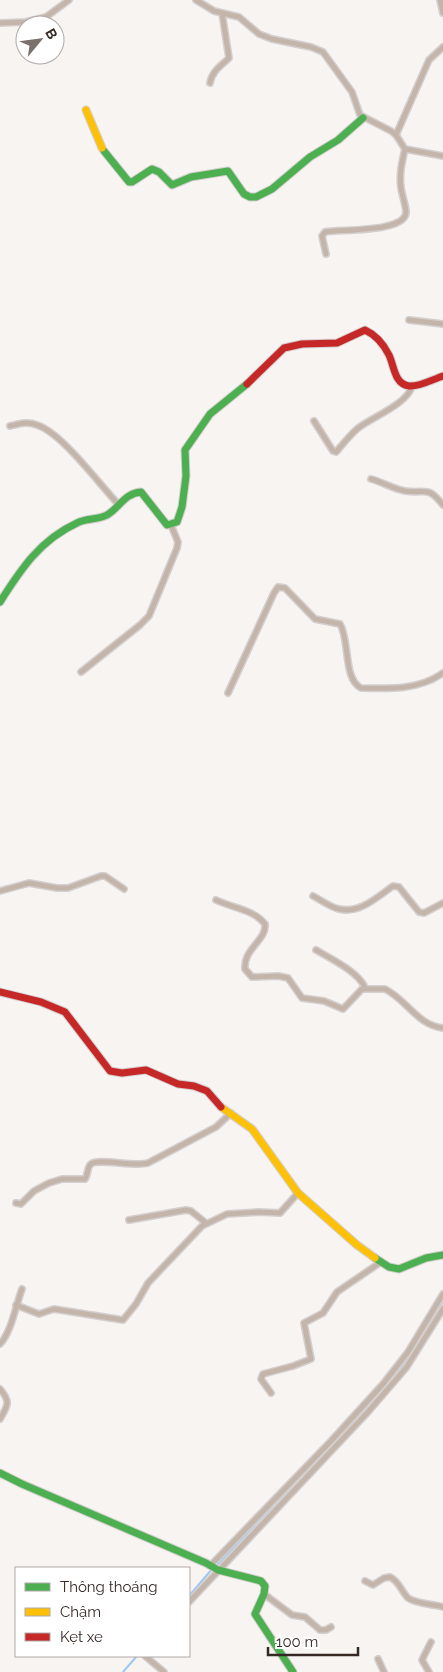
<svg xmlns="http://www.w3.org/2000/svg" width="443" height="1672" font-family="Raleway,sans-serif">
  <rect width="100%" height="100%" fill="#f8f4f2"/>
  <g fill="none" stroke-linecap="round" stroke-linejoin="round">
    <g stroke="#9ec7f1" stroke-width="2">
      <path d="M216,1566L392,1380L408,1358L443,1301"/>
      <path d="M189,1596L212,1569"/>
      <path d="M123,1672L137,1656"/>
    </g>
    <g stroke="#d4cfce" stroke-width="8">
      <g id="street">
        <path d="M196,0L214,11L239,17L259,34L272,39L311,47L323,52L352,92L360,115L391,131L396,135L405,149L443,156"/>
        <path d="M440,0L443,13"/>
        <path d="M0,23L26,22L46,17L69,0"/>
        <path d="M210,83C212,71 221,66 229,58L222,13"/>
        <path d="M396,135L429,60L443,47"/>
        <path d="M326,254L322,236L325,232C339,229 408,233 406,211C405,203 402,195 401,188C399,174 402,162 405,149"/>
        <path d="M409,320L443,324"/>
        <path d="M314,421L333,451L336,452C343,444 350,435 357,429C370,418 408,404 412,386"/>
        <path d="M10,426C19,424 27,421 37,425C62,433 99,484 119,505"/>
        <path d="M371,479C382,482 394,489 405,491C427,494 427,485 443,505"/>
        <path d="M81,672L140,625L149,616L177,548L178,542L171,525"/>
        <path d="M228,693L274,593L278,587L285,588L315,619L340,624C350,640 343,679 361,688C390,689 419,690 443,673"/>
        <path d="M0,891L29,883L57,888H68L101,876H105L124,889"/>
        <path d="M313,896C321,900 330,907 339,909C360,914 377,897 393,886L399,887L419,912L424,913L443,903"/>
        <path d="M216,900C232,908 253,909 265,924C267,940 243,949 245,969L252,977L278,976L288,978L302,998L324,1001L343,1009L362,989H385C407,1000 417,1025 443,1028"/>
        <path d="M316,950C330,958 360,973 365,988"/>
        <path d="M16,1203L21,1204L34,1191L49,1183L62,1179H85C88,1175 87,1167 91,1164C98,1158 135,1167 148,1163L216,1127L231,1113"/>
        <path d="M129,1220L186,1210L191,1211L206,1223"/>
        <path d="M16,1305L39,1314L54,1309L123,1320L136,1304L148,1283L202,1226L227,1214L259,1212L280,1213L298,1193"/>
        <path d="M0,1344C11,1333 16,1305 22,1289"/>
        <path d="M0,1389C11,1402 8,1405 0,1419"/>
        <path d="M271,1393L261,1379L263,1374L293,1366L311,1359L304,1323L323,1313L337,1292L381,1262"/>
        <path d="M211,1565L331,1441L383,1384L408,1352L443,1294"/>
        <path d="M365,1581L373,1585L384,1578L390,1577C399,1581 401,1591 408,1598C416,1604 433,1604 443,1607"/>
        <path d="M264,1594L292,1615L305,1617L320,1630H326L331,1627"/>
        <path d="M189,1602L368,1412L406,1368L443,1309"/>
        <path d="M145,1656L164,1672"/>
        <path d="M378,1659L384,1672"/>
        <path d="M429,1672L422,1660L431,1642"/>
      </g>
    </g>
    <g stroke="#d4cfce" stroke-width="9">
      <g id="fast">
        <path d="M104,151L129,182H132L152,169L159,172L172,185L191,177L228,171L244,194L250,197H256L272,189L310,157L338,140L363,118"/>
        <path d="M0,602C21,569 40,540 77,523C86,518 98,520 107,515C119,508 125,493 141,492L167,525L177,522L182,507L186,476L185,450L210,414L247,384"/>
        <path d="M375,1258L389,1267L399,1269L426,1258L443,1255"/>
        <path d="M0,1473L22,1484L206,1563L218,1570L261,1581L265,1586L264,1594L255,1614L293,1672"/>
      </g>
    </g>
    <g stroke="#d4cfce" stroke-width="9">
      <g id="slow">
        <path d="M86,110L102,148"/>
        <path d="M221,1107L252,1129L298,1193L357,1245L375,1258"/>
      </g>
    </g>
    <g stroke="#d4cfce" stroke-width="9">
      <g id="jam">
        <path d="M247,384L284,348L302,344L337,343L365,330C376,335 384,345 389,355C394,365 394,384 409,386C420,387 433,379 443,376"/>
        <path d="M0,992L41,1002L65,1012L110,1071L122,1073L146,1070L178,1084L194,1086L207,1091L221,1107"/>
      </g>
    </g>
    <use href="#street" stroke="#c4b5ab" stroke-width="5"/>
    <use href="#fast" stroke="#4caf50" stroke-width="7"/>
    <use href="#slow" stroke="#ffc107" stroke-width="7"/>
    <use href="#jam" stroke="#c62828" stroke-width="7"/>
  </g>
  <rect x="15" y="1567" width="175" height="90" fill="#ffffff" stroke="#afa9a7"/>
  <rect x="25" y="1583" width="25" height="8" fill="#4caf50" stroke="#afa9a7"/>
  <text x="60" y="1592" font-size="15" fill="#362924">Thông thoáng</text>
  <rect x="25" y="1608" width="25" height="8" fill="#ffc107" stroke="#afa9a7"/>
  <text x="60" y="1617" font-size="15" fill="#362924">Chậm</text>
  <rect x="25" y="1633" width="25" height="8" fill="#c62828" stroke="#afa9a7"/>
  <text x="60" y="1642" font-size="15" fill="#362924">Kẹt xe</text>
  <g transform="translate(40 40) rotate(61)"><circle r="24" fill="#ffffff" stroke="#afa9a7"/>
  <path d="M0-4L9 19L0 12L-9 19Z" fill="#7a706c"/>
  <text y="-8" font-size="14" font-weight="bold" text-anchor="middle" fill="#362924">B</text>
  </g>
  <path d="M268 1647v8h90v-8" fill="none" stroke="#362924" stroke-width="2.5"/>
  <text x="276" y="1647" font-size="15" fill="#362924" stroke="#ffffff" stroke-width="4" paint-order="stroke">100 m</text>
</svg>
